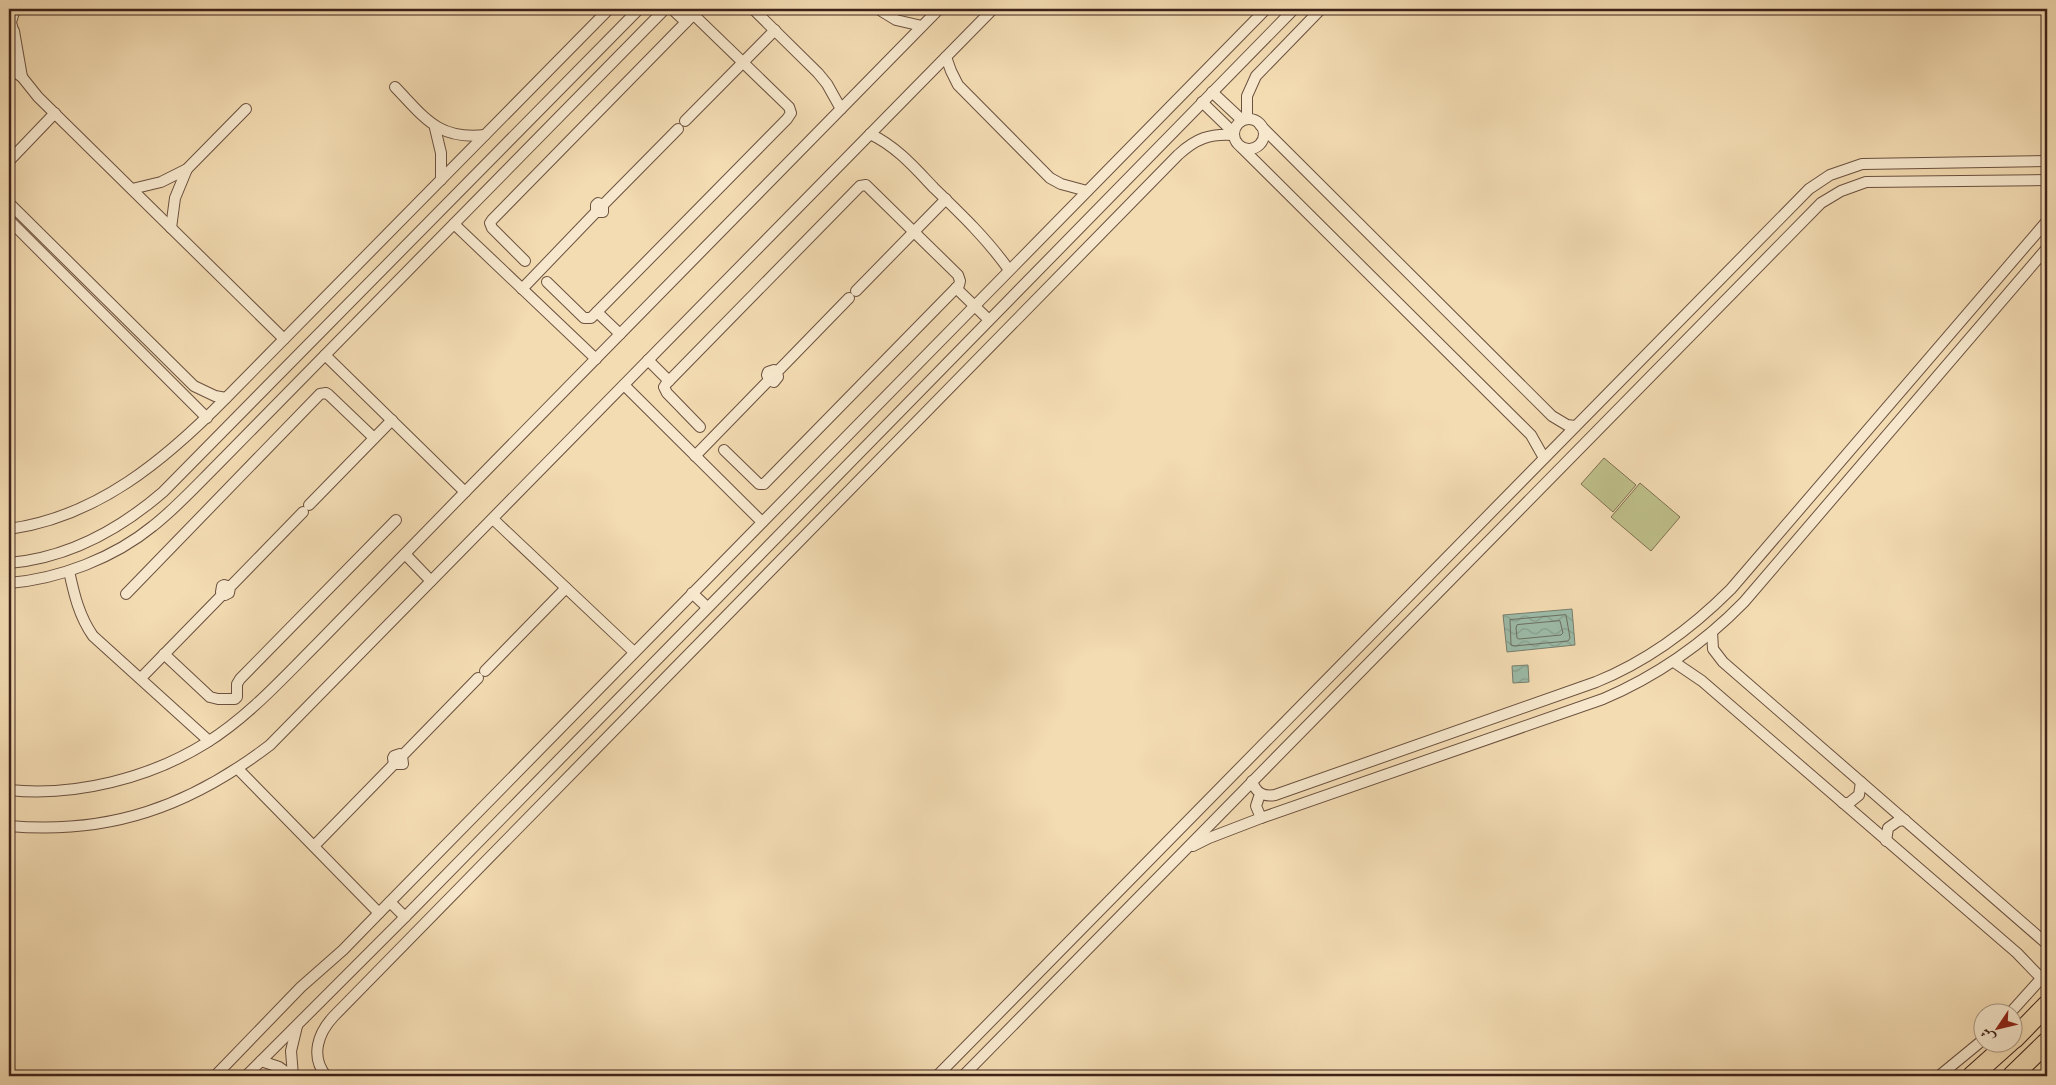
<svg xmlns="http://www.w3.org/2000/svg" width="2056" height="1085" font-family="'Libre Caslon Text',Amiri,serif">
  <defs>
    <pattern id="water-waves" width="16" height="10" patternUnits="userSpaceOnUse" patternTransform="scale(1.25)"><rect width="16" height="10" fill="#9cbba8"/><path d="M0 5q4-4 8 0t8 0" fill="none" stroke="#87a090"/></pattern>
  </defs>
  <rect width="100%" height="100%" fill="#f3dbb2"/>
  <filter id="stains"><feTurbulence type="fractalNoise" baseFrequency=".004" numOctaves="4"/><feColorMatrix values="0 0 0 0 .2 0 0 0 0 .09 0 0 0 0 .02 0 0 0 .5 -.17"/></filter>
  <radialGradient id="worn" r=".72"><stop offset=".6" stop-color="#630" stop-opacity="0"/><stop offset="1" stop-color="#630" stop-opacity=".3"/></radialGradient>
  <g fill="#bebf8a" stroke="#7e7152">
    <path d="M1604,458L1636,485L1613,512L1581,484Z"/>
    <path d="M1640,483L1680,517L1651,551L1611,517Z"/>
  </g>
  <g fill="url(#water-waves)" stroke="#767e6f">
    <path d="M1572,609L1575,645L1507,652L1503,615Z"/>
    <path d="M1528,665L1529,682L1513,683L1512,666Z"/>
  </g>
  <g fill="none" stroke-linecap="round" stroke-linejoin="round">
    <g stroke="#6d6f60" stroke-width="1">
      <path d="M1566,615L1570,638L1568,641L1514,646L1511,645L1510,620Z"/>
      <path d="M1560,621L1563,633L1561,635L1519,639L1517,638L1516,628L1517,625Z"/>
    </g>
    <g stroke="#6b513f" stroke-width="12">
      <g id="street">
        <path d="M672,9L686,22"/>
        <path d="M753,9L818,73L827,84L841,109"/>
        <path d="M878,9L896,20L922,26"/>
        <path d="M9,19C15,29 14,38 9,48"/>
        <path d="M11,22L15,9"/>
        <path d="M14,31L22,77"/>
        <path d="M946,57L951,71L958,85L1050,178L1061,184L1087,191"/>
        <path d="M9,68L22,77L38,97L284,339"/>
        <path d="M395,87C425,118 438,140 485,135"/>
        <path d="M1212,92L1242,120"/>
        <path d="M1202,102L1234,133"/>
        <path d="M1247,119V96L1256,76L1321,9"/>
        <circle cx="1249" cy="134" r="15"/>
        <path d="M685,121L775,30"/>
        <path d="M1260,125L1552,416L1567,425L1575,426"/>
        <path d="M435,128L441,153V180"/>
        <path d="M870,134C896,146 915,168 934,188C961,214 988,240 1009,270"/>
        <path d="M1241,147L1531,435L1544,458"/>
        <path d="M9,161L55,113"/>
        <path d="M132,189L161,182L187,169L246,109"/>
        <path d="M9,203L194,386L215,396L226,398"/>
        <path d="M603,205L598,203L596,205V212H603V205L678,129"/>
        <path d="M9,220L207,418"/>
        <path d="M454,224L596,359"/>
        <path d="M171,228L175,198L187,169"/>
        <path d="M525,261L492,228L490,223L492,220L692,16L696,17L789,107L791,113L787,119L591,318H584L547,282"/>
        <path d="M956,288L988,319"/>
        <path d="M522,289L596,212"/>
        <path d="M856,291L946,199"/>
        <path d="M597,312L620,334"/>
        <path d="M325,355L465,492"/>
        <path d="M648,360L669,381"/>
        <path d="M777,372L774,370L768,372L767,375L769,380L774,382L778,377L777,372L849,298"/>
        <path d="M624,385L762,522"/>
        <path d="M700,427L667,393L664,387L666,384L860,186L866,185L958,275L960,281L959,285L764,484H759L724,450"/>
        <path d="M695,456L769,380"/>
        <path d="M309,505L392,420"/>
        <path d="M493,519L634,652"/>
        <path d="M9,529C97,517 165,460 226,398L609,9"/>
        <path d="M405,554L431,581"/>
        <path d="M9,563C68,558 119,530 163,492L639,9"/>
        <path d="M69,571C74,594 79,616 93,636L209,741"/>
        <path d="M9,583C59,579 114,558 153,526C176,508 196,486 217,465L665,9"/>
        <path d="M230,587L224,585L222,586L221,592L225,595L229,593L230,587L303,512"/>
        <path d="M692,593L707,607"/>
        <path d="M126,594L320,394L326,393L329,395L374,438"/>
        <path d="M1712,632L1713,649L1723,662L2047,944"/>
        <path d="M164,654L210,697L218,699H235L237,697V684L240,679L396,520"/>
        <path d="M1674,662L1702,681L2017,953L2042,979"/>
        <path d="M485,671L566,588"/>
        <path d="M141,678L223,594"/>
        <path d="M402,756L400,754L394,756L393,758L394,764H403L402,756L478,678"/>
        <path d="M238,769L379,913"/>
        <path d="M1252,781C1256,793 1263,797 1275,795L1596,682C1648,661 1692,628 1731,589L2047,221"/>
        <path d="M9,790C75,797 150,778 206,743C248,717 283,678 318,643C367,592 417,542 466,491C623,330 782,170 939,9"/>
        <path d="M1260,794L1256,806L1261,818"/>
        <path d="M1843,803H1849L1859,795L1861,782"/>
        <path d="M9,826C110,835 190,806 270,745L993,9"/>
        <path d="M1886,841L1888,828L1898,821L1905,820"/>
        <path d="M314,846L394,764"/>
        <path d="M1193,846L1209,838L1261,818L1603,699C1657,676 1704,643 1744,602L2047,248"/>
        <path d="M390,902L405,917"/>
        <path d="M2011,1012L2047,972"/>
        <path d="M261,1061L279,1067L292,1076"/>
        <path d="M215,1076L301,987L343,950L379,913L1266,9"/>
        <path d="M246,1076L405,917L1294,9"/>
        <path d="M293,1076L291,1051L297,1026"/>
        <path d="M326,1076C310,1056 318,1033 334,1016L1178,155C1195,139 1210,133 1234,135"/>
        <path d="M937,1076L1809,189L1830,175L1862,164L2047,161"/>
        <path d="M963,1076L1821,203L1841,191L1866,182L2047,180"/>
        <path d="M1939,1076L1984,1039"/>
      </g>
    </g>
    <g stroke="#3e2319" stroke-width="21">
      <g id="highway">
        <path d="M2014,1039L2047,1005"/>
        <path d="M1972,1076L2010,1042"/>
        <path d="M2012,1076L2047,1042"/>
      </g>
    </g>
    <use href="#street" stroke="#f7e8cd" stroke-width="10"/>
    <use href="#highway" stroke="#f3dbb2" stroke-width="19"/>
  </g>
  <rect width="2056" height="1085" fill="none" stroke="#f3dbb2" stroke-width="30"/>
  <rect x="10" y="10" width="2036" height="1065" fill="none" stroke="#3e2319" stroke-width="2.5"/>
  <rect x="15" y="15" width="2026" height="1055" fill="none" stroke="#3e2319"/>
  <g transform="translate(1998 1028) rotate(235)"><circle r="24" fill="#f7e8cd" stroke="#ad9985"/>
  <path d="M0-4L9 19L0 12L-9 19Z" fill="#8f2418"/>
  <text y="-8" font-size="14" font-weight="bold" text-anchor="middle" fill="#3e2319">ش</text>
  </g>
  <rect width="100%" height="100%" filter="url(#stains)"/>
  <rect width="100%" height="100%" fill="url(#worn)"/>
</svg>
